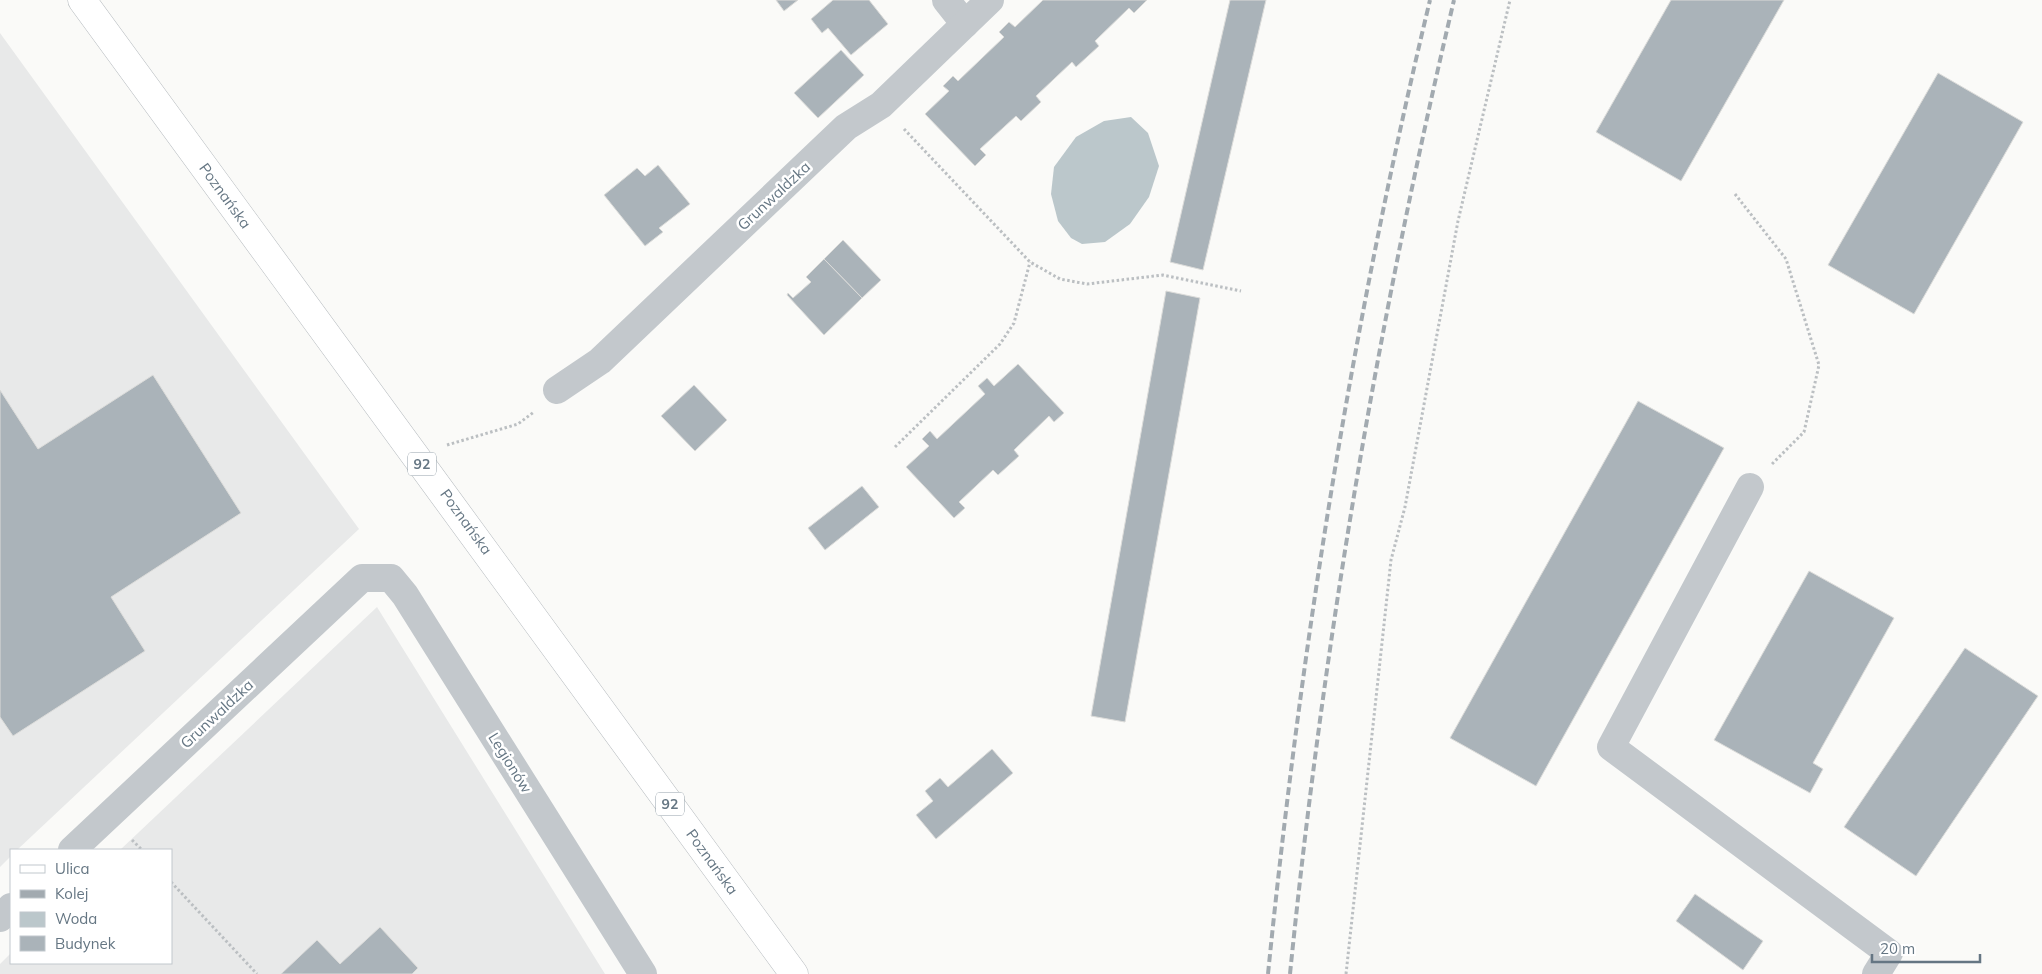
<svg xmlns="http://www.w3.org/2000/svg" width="2042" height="974" font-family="Mulish,sans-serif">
  <rect width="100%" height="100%" fill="#fafaf8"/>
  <g fill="#e8e9e9">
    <path d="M0,33L359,529L17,850H11V856L0,867Z"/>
    <path d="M377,607L605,974H0V964L11,953V963H171V850H120Z"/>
  </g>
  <path fill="#bbc7cb" d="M1131,117L1148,133L1159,166L1149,197L1130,224L1105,242L1082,244L1071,238L1058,221L1051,194L1054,167L1076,137L1104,121Z"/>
  <g fill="#aab3b9" stroke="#dcdcda">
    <path d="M776,0H798L784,11Z"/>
    <path d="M833,0H869L888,24L851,55L828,28L822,33L811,19Z"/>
    <path d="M1043,0H1147L1134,13L1129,8L1095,41L1099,46L1076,67L1072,62L1036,96L1041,102L1021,121L1016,116L980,149L986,155L975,166L925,114L949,91L943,86L953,76L958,81L1004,37L999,32L1009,22L1015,27Z"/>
    <path d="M1230,0H1266L1203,270L1170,262Z"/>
    <path d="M1671,0H1784L1681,181L1596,132Z"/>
    <path d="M841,50L864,75L818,118L794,93Z"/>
    <path d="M1938,73L2023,122L1914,314L1828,265Z"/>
    <path d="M658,165L690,204L659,228L663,232L645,246L604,195L637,168L645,176Z"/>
    <path d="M843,240L881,280L862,298L824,259Z"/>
    <path d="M824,259L862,298L824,335L787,295L788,293L793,298L811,282L806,277Z"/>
    <path d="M1166,291L1200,298L1125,722L1091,716Z"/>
    <path d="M1018,364L1064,413L1054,422L1049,416L1014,450L1019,456L998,475L993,470L959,502L965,508L954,518L906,467L929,446L922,439L930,431L937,439L985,394L978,386L987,378L994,386Z"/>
    <path d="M153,375L241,513L111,597L145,651L13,736L0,717V390L38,449Z"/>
    <path d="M694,385L727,420L695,451L661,416Z"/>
    <path d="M1638,401L1724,448L1536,786L1450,738Z"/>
    <path d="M862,486L879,507L825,550L808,528Z"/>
    <path d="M1809,571L1894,618L1813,763L1823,769L1810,793L1714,740Z"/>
    <path d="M1965,648L2038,696L1916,876L1844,827Z"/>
    <path d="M992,749L1013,773L936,839L916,815L933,801L925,791L940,778L948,787Z"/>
    <path d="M1695,894L1763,941L1743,970L1676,921Z"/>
    <path d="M380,927L418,968L412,974H281L317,940L340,964Z"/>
  </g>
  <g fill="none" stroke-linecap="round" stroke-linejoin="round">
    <g stroke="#b5babe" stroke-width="29">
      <path id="major" d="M82,0L794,974"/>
    </g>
    <g stroke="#bbbfc2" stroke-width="3" stroke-dasharray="2.5 2.5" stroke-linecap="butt">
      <path d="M904,129L1030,262L1060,279L1087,284L1163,275L1241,291"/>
      <path d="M1735,194L1786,259L1819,365L1804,432L1771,465"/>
      <path d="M447,445L518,424L534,412"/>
      <path d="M895,447L1000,344L1014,323L1030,262"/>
      <path d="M132,840L142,850"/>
      <path d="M171,882L257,974"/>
      <path d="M1346,974L1391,560L1405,507L1458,221L1510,0"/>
    </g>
    <g stroke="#c3c8cc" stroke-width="28">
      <path d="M946,0L965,24"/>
      <path d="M557,390L600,361L846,127L881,105L990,0"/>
      <path d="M1750,487L1611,747L1889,953L1876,974"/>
      <path d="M72,850L362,578H391L405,595L643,974"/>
      <path d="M0,918L11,907"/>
    </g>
    <use href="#major" stroke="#fff" stroke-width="28"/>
    <g stroke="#a2aab0" stroke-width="4" stroke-dasharray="8 4" stroke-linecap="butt">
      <path d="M1268,974C1301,646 1353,320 1430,0"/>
      <path d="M1290,974C1323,646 1378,321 1454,0"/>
    </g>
  </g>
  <g text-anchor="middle" stroke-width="5" stroke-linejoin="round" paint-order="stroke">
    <g fill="#fff" stroke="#939fa8" stroke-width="1">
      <rect x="408" y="452.5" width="28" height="23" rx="4"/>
      <rect x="656" y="792.5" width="28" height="23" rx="4"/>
    </g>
    <g font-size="14" font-weight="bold" fill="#657683">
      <text x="422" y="469">92</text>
      <text x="670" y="809">92</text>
    </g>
    <g font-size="15" fill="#657683" stroke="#fff">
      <text transform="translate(225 196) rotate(54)" y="5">Poznańska</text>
      <text transform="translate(774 196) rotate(-43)" y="5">Grunwaldzka</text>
      <text transform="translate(466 522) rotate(54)" y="5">Poznańska</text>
      <text transform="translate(217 714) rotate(-43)" y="5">Grunwaldzka</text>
      <text transform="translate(510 763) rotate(58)" y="5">Legionów</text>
      <text transform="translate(712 862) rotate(54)" y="5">Poznańska</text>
    </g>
  </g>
  <rect x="10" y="849" width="162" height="115" fill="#ffffff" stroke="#c1c8cd"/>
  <rect x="20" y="865" width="25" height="8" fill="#ffffff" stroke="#c1c8cd"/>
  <text x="55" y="874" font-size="15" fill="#657683">Ulica</text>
  <rect x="20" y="890" width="25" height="8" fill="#a2aab0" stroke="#c1c8cd"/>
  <text x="55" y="899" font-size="15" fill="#657683">Kolej</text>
  <rect x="20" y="912" width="25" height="15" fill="#bbc7cb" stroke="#c1c8cd"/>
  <text x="55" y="924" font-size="15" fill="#657683">Woda</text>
  <rect x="20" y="936" width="25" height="15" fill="#aab3b9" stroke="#c1c8cd"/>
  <text x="55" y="949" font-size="15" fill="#657683">Budynek</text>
  <path d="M1872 954v8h108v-8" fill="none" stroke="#657683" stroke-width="2.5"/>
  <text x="1880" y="954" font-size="15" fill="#657683" stroke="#ffffff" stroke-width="4" paint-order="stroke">20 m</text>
</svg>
